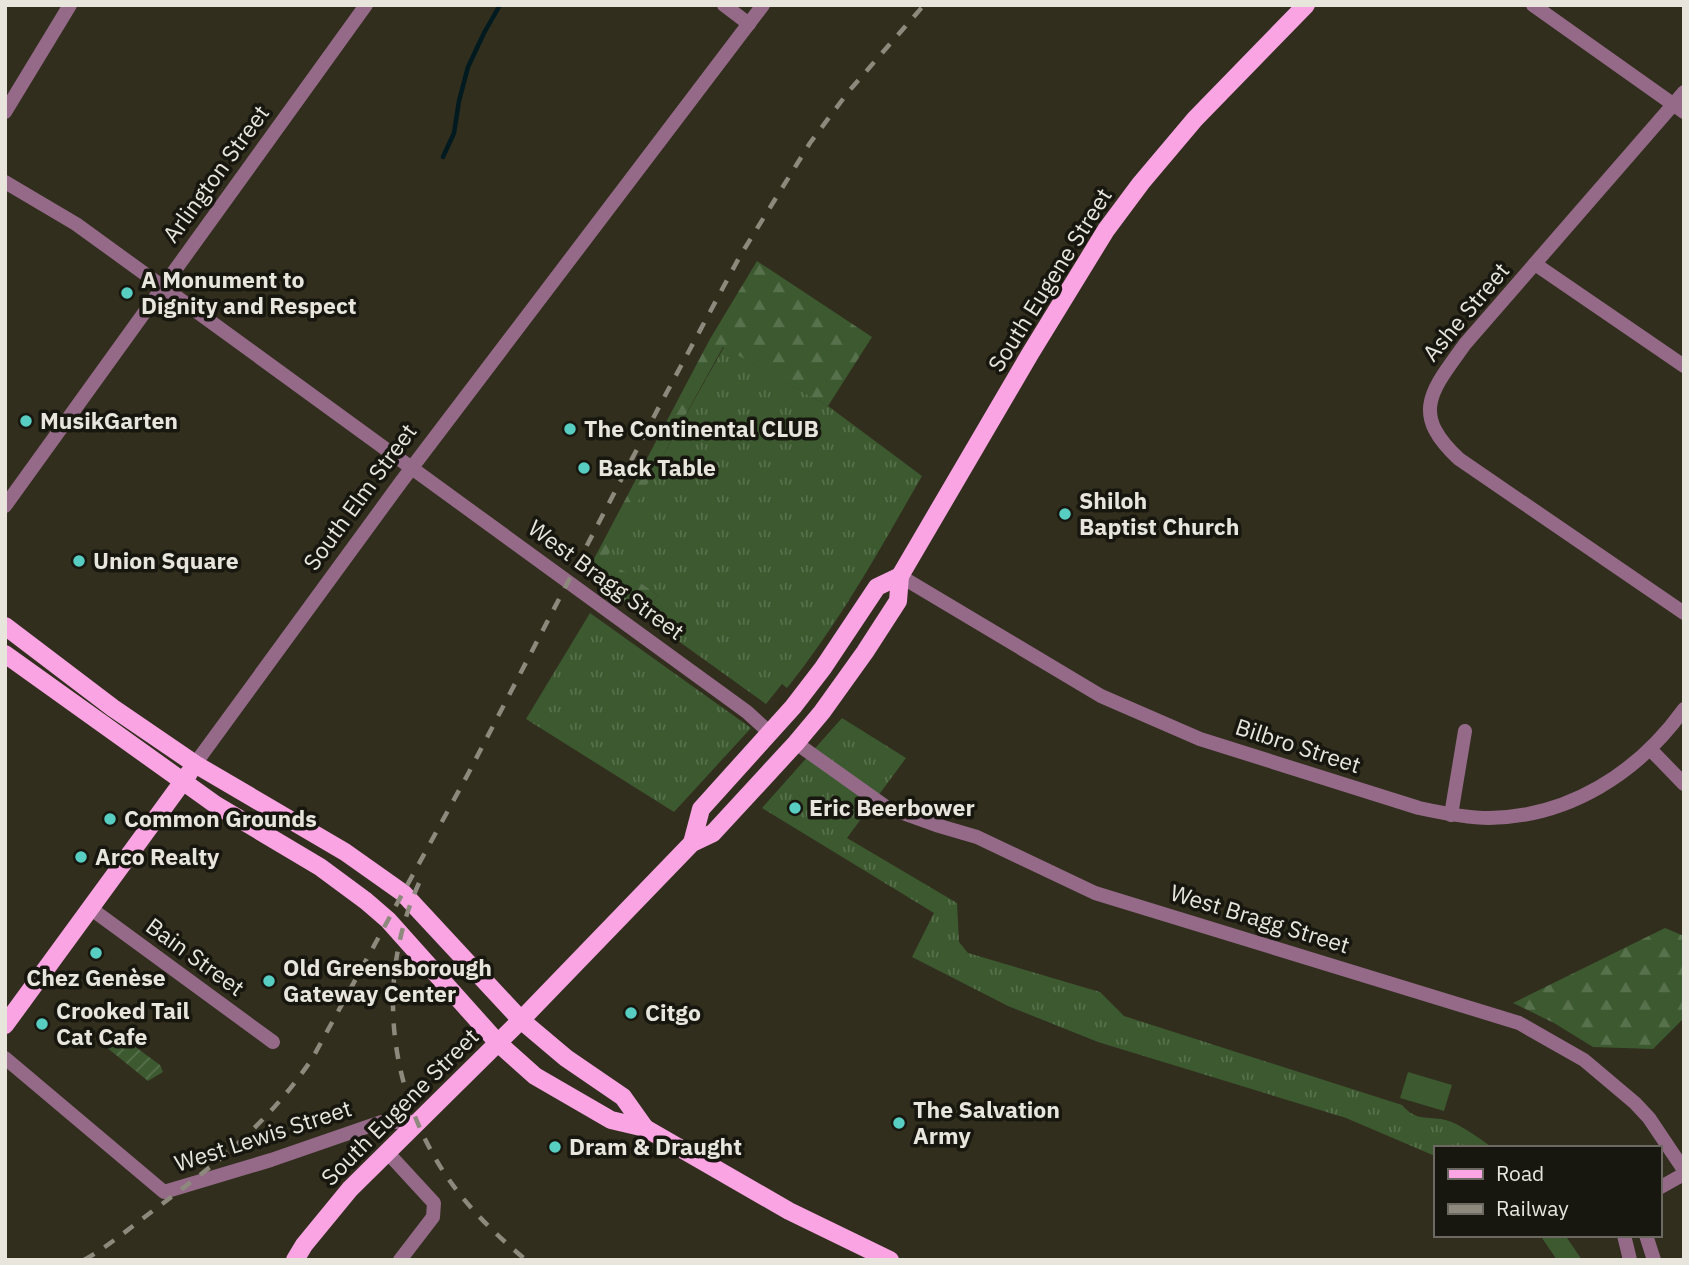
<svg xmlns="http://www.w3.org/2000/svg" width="1689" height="1265" font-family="'IBM Plex Sans',sans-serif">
  <defs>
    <pattern id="grass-tufts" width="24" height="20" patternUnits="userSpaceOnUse" patternTransform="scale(1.75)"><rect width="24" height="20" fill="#3c5930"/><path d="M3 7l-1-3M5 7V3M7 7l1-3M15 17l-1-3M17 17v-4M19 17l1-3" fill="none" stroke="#58714d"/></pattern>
    <pattern id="forest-firs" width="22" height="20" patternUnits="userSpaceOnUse" patternTransform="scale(1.75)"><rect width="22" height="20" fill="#3c5930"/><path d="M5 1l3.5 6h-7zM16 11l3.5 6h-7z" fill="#58714d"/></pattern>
    <pattern id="garden-furrows" width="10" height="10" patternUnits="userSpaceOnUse" patternTransform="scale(1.75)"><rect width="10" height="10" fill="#3c5930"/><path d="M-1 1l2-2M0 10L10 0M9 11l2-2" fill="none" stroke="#58714d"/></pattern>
  </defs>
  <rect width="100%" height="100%" fill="#312e1d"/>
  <g fill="url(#grass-tufts)">
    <path d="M724,347L828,406L922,476C880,549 840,622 787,688L782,684L766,704L642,615L658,595L605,559Z"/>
    <path d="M590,613L751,728L674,812L526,719Z"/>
    <path d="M842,718L906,758L847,838L957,903L959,942L968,953L1100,992L1124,1016L1402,1105C1417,1123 1430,1115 1449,1121C1461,1125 1482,1140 1493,1148H1435V1156L1346,1118L1098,1042L1008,1006L912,957L934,913L762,808Z"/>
    <path d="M1540,1235H1565L1582,1260H1557Z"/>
  </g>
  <g fill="url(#forest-firs)">
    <path d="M757,261L872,337L828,406L723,347L606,559L658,595L642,615L586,574L710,339Z"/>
    <path d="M1665,928L1684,936V1018L1653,1049L1593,1047L1554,1023L1513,1003Z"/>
  </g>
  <path fill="url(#garden-furrows)" d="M111,1029L160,1065L163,1072L148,1081L100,1042Z"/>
  <path fill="#3c5930" d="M1408,1072L1452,1085L1444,1111L1400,1098Z"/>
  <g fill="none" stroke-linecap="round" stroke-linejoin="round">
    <path stroke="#001a20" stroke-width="4.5" d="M443,157L454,133L459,101L468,67L484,33L500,5"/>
    <g stroke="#946a88" stroke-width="14">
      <path d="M724,5L749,24"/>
      <path d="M1533,5L1684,112"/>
      <path d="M1684,92L1465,344C1432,390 1409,413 1459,459L1684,613"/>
      <path d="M5,112L70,5"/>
      <path d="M5,182L76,224L163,287L747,712L770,733"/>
      <path d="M1535,264L1684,366"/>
      <path d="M5,506L366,5"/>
      <path d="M900,576L1101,696L1200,739L1419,808C1442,813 1466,818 1489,818C1569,817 1638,773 1684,709"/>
      <path d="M796,743L886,807L936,825L977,837L1095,893L1519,1023L1584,1060L1635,1103L1649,1118L1684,1170"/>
      <path d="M1651,750L1684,784"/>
      <path d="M195,764L401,482L763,5"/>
      <path d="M1451,815L1465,731"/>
      <path d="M90,908L273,1042"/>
      <path d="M5,1058L164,1192L271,1160L381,1122H416"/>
      <path d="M387,1152L434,1203L433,1217L400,1260"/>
      <path d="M1659,1188L1684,1174"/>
      <path d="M1624,1235L1630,1260"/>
      <path d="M1646,1235L1654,1260"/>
    </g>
    <g stroke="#fba4e4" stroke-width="18">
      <path d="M5,626L113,708L195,764L345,852L403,893L521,1020L566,1058L623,1097L645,1128"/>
      <path d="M5,654L216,805L320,867L366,901L388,920L498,1043L535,1076L611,1120L645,1128L789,1211L890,1260"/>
      <path d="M692,843L701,809L793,707L823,668L877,587L900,576"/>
      <path d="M5,1025L189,773"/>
      <path d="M295,1260L304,1245L350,1189L521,1020L692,843L713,833L796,743L822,712L865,652L898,601L900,576L1030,354L1106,230L1141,183L1195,119L1306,5"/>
    </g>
    <g stroke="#8d8a7d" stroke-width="4.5" stroke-dasharray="12 12" stroke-linecap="butt">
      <path d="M419,883C379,971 386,1071 434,1156C457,1197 490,1230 526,1260"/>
      <path d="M84,1260C109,1246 131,1227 154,1210C218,1162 266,1126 312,1059L468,774L660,405L740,256L810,143L849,91L924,5"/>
    </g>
  </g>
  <g fill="#57cec1" stroke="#17160f" stroke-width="2.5">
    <circle cx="127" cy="293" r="7"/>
    <circle cx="26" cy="421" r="7"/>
    <circle cx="570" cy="429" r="7"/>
    <circle cx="584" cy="468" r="7"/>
    <circle cx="1065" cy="514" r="7"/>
    <circle cx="79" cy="561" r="7"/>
    <circle cx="795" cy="808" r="7"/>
    <circle cx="110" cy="819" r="7"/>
    <circle cx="81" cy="857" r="7"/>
    <circle cx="96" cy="953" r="7"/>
    <circle cx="269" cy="981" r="7"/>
    <circle cx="631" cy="1013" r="7"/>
    <circle cx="42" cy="1024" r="7"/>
    <circle cx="899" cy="1123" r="7"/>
    <circle cx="555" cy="1147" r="7"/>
  </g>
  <g text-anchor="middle" stroke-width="7" stroke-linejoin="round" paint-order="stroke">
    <g font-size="23" fill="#e8e6dc" stroke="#17160f">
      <text transform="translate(216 174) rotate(-54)" y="8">Arlington Street</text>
      <text transform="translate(1050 280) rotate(-58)" y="8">South Eugene Street</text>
      <text transform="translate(1466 312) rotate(-50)" y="8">Ashe Street</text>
      <text transform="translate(360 497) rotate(-54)" y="8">South Elm Street</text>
      <text transform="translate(606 580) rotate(36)" y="8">West Bragg Street</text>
      <text transform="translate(1298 746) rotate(18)" y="8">Bilbro Street</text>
      <text transform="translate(1260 919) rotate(17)" y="8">West Bragg Street</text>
      <text transform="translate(195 957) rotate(36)" y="8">Bain Street</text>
      <text transform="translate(400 1107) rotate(-45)" y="8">South Eugene Street</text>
      <text transform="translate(263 1136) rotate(-18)" y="8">West Lewis Street</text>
    </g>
    <g font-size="23" font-weight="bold" fill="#e8e6dc" stroke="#17160f" text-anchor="start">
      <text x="141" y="288">A Monument to<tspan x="141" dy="26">Dignity and Respect</tspan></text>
      <text x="40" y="429">MusikGarten</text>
      <text x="584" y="437">The Continental CLUB</text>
      <text x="598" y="476">Back Table</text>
      <text x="1079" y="509">Shiloh<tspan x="1079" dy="26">Baptist Church</tspan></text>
      <text x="93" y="569">Union Square</text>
      <text x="809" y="816">Eric Beerbower</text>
      <text x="124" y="827">Common Grounds</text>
      <text x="95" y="865">Arco Realty</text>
      <text x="283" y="976">Old Greensborough<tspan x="283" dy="26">Gateway Center</tspan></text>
      <text x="96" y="986" text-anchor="middle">Chez Genèse</text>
      <text x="56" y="1019">Crooked Tail<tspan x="56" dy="26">Cat Cafe</tspan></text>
      <text x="645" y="1021">Citgo</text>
      <text x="913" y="1118">The Salvation<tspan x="913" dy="26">Army</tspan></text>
      <text x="569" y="1155">Dram &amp; Draught</text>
    </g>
  </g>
  <rect width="1689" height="1265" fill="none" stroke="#e8e6dc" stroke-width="14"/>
  <rect x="1434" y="1146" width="228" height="91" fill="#17160f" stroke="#6b6961" stroke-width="2"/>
  <rect x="1448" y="1169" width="35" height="10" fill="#fba4e4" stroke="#6b6961" stroke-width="2"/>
  <text x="1496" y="1181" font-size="21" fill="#e8e6dc">Road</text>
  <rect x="1448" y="1204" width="35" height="10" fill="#8d8a7d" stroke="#6b6961" stroke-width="2"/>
  <text x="1496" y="1216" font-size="21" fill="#e8e6dc">Railway</text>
</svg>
